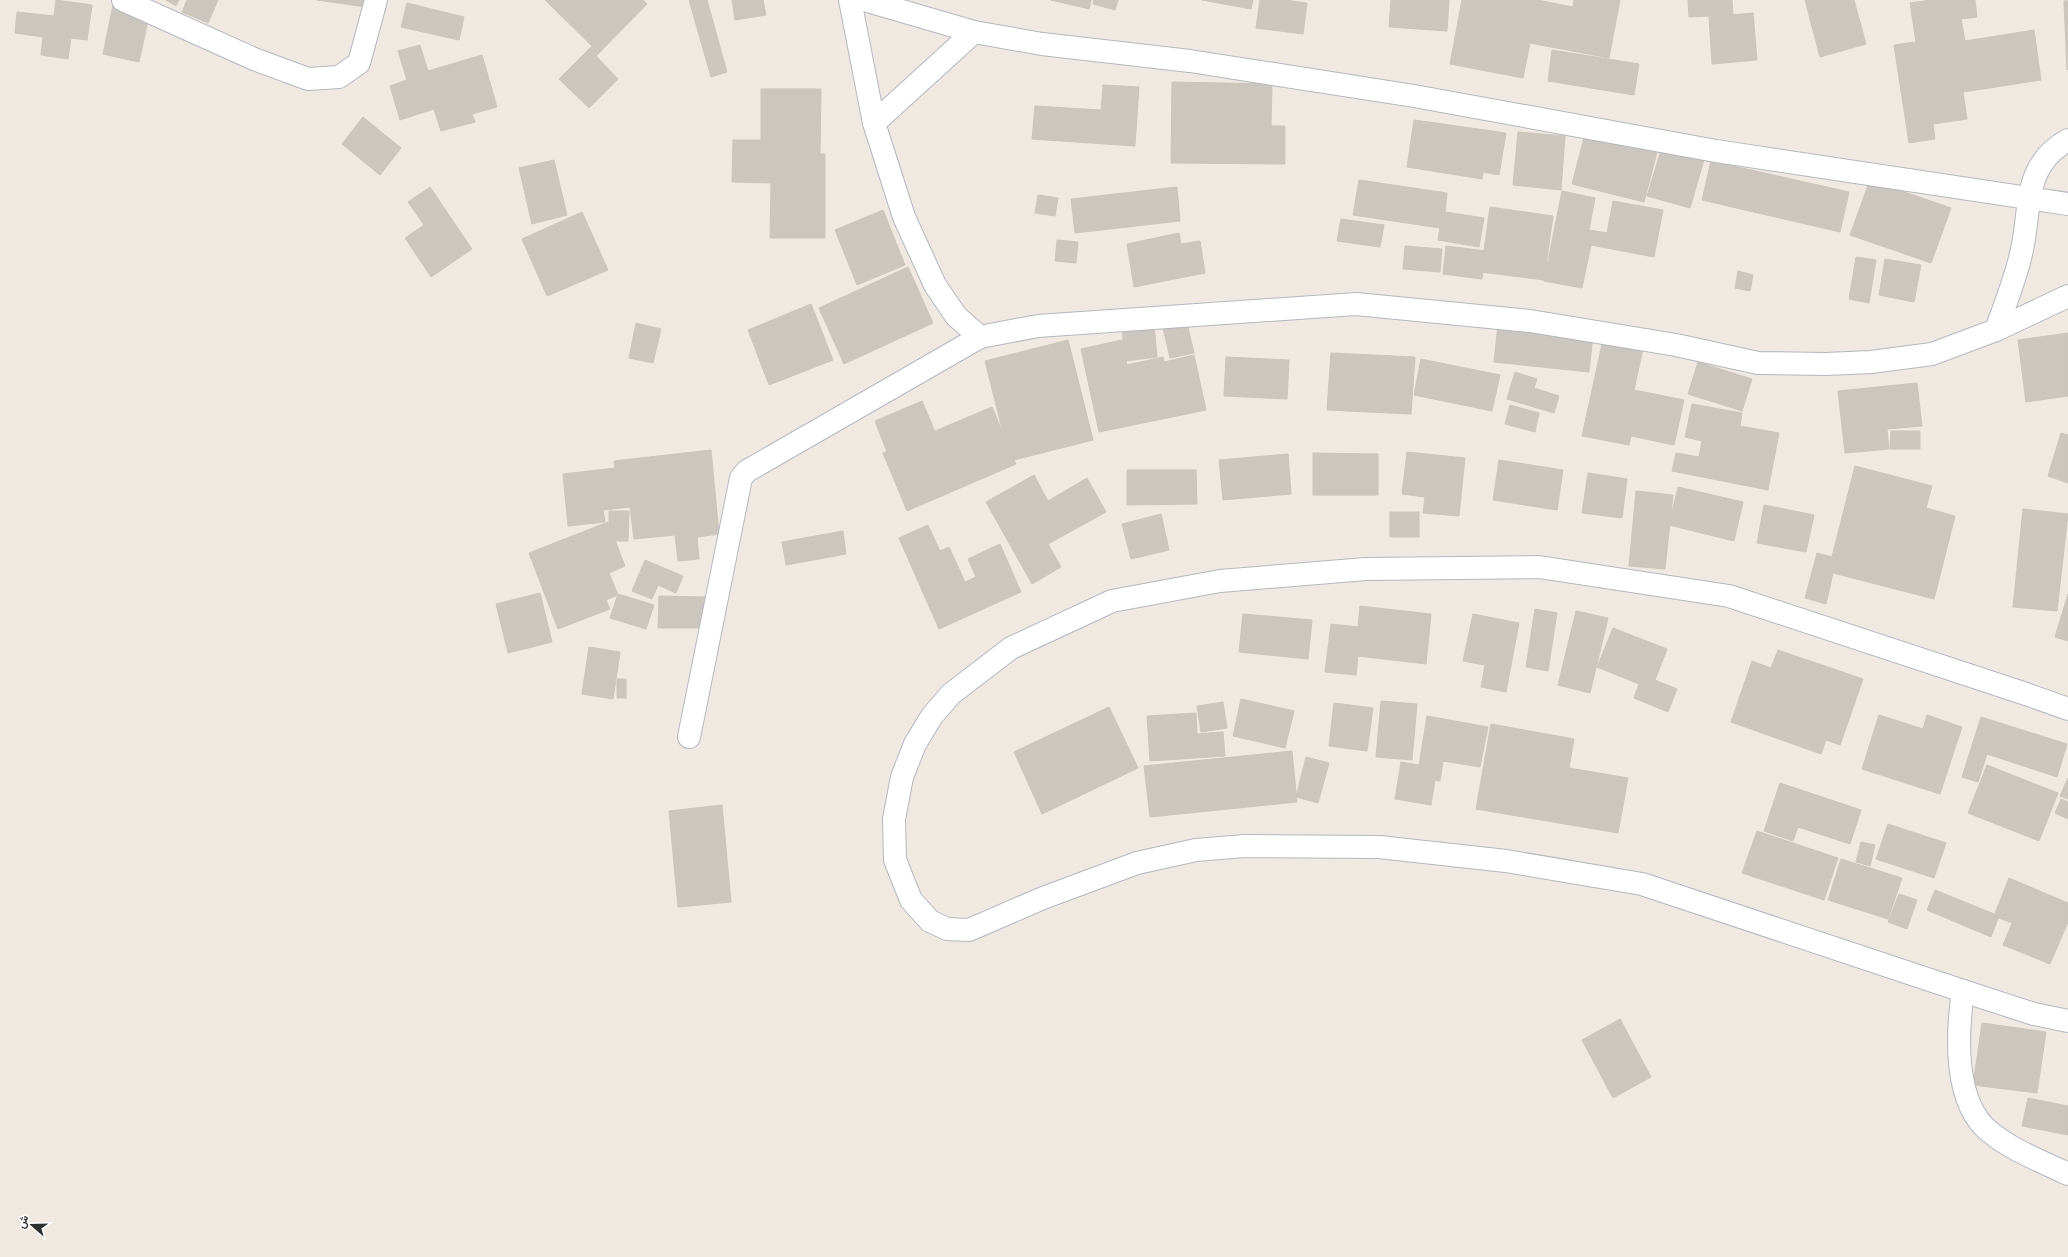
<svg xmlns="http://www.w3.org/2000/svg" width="2068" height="1257" font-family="Overpass,Vazirmatn,sans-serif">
  <rect width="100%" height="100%" fill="#efe9e1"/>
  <g fill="#cbc7bf" stroke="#cbc5ba">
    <path d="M56,0L92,5L87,40L71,38L68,59L41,55L43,37L15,33L17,12L54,16Z"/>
    <path d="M114,0L151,7L139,62L103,54Z"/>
    <path d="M166,0H179L176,6Z"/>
    <path d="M187,0H218L208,23L182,12Z"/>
    <path d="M317,0H381L380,9Z"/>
    <path d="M545,0H643L647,4L596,56L618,79L589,108L559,79L592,46Z"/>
    <path d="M689,0H707L727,72L711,77Z"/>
    <path d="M732,0H763L766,15L735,20Z"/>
    <path d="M1051,0H1091L1089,9Z"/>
    <path d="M1094,0H1118L1115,10L1093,4Z"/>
    <path d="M1202,0H1253L1251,9Z"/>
    <path d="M1260,0H1284L1307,3L1303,34L1256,28Z"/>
    <path d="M1391,0H1449L1447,31L1389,27Z"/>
    <path d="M1462,0H1537L1573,7L1574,0H1620L1609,58L1530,43L1523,78L1450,64Z"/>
    <path d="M1688,0H1732L1733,15L1689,17Z"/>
    <path d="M1805,0H1854L1866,44L1820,57Z"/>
    <path d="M1931,0H1975L1977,17L1961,19L1965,41L2034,30L2041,80L1963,92L1967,119L1933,124L1935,139L1909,143L1894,45L1916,42L1910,3Z"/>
    <path d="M2064,1H2068L2067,70Z"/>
    <path d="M407,3L464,17L459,40L401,27Z"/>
    <path d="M1753,13L1757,60L1712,64L1709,17Z"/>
    <path d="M420,45L428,71L482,55L497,107L472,114L475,122L441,131L434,109L400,120L390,86L407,80L398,51Z"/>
    <path d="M1552,50L1639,64L1634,95L1548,81Z"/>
    <path d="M1172,82L1272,84L1271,126H1285V164L1171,163Z"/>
    <path d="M1103,85L1139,87L1135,146L1032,139L1035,106L1101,110Z"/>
    <path d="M761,89H821L820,154H825V238H770L771,183L732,182L733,140H761Z"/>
    <path d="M363,117L401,148L380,175L342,144Z"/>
    <path d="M1414,120L1506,133L1499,175L1483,172L1482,179L1407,167Z"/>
    <path d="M1518,132L1565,136L1561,190L1513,185Z"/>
    <path d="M1585,134L1657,152L1644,202L1572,184Z"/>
    <path d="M1662,147L1704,160L1690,208L1647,196Z"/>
    <path d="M554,160L567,215L532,224L519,168Z"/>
    <path d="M1711,161L1849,192L1840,232L1702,200Z"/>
    <path d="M1359,180L1447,193L1445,212L1484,218L1479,247L1438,240L1440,228L1353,215Z"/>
    <path d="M1870,180L1951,208L1931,263L1850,235Z"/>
    <path d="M430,187L472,249L431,277L405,238L424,225L408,202Z"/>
    <path d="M1177,187L1180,221L1075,233L1071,199Z"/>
    <path d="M1562,191L1595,198L1589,230L1607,233L1613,201L1663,210L1654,257L1591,245L1582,288L1544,281Z"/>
    <path d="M1038,195L1058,198L1055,216L1035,213Z"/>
    <path d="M1490,207L1553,216L1544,280L1481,272Z"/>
    <path d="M883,210L905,265L857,285L835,230Z"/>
    <path d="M582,212L608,270L547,296L522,239Z"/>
    <path d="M1341,219L1384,225L1380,247L1337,241Z"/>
    <path d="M1179,233L1181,244L1200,241L1205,273L1134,287L1127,244Z"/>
    <path d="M1057,240L1078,242L1076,263L1055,261Z"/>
    <path d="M1405,246L1442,249L1440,272L1403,269Z"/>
    <path d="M1446,246L1486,251L1482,279L1443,274Z"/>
    <path d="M1856,257L1876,260L1869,303L1849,299Z"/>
    <path d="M1885,259L1921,265L1914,302L1879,295Z"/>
    <path d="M908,267L933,323L844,364L819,308Z"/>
    <path d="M1738,271L1753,275L1750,291L1735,288Z"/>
    <path d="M811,304L833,360L769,385L748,330Z"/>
    <path d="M636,323L661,329L653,363L629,358Z"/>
    <path d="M1187,323L1194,353L1170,358L1163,328Z"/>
    <path d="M1154,325L1157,357L1125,361L1122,328Z"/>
    <path d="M1498,325L1593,335L1589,372L1494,362Z"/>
    <path d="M2068,333V396L2026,402L2018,340Z"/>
    <path d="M1604,335L1644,344L1634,390L1684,400L1674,445L1631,436L1629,445L1582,436Z"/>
    <path d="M1068,340L1093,440L1010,461L985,361Z"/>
    <path d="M1122,340L1127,365L1163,357L1164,362L1194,355L1206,410L1099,432L1081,349Z"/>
    <path d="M1331,353L1415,357L1411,414L1327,410Z"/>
    <path d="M1226,357L1289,360L1287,399L1224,396Z"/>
    <path d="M1421,359L1500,375L1492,411L1414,395Z"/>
    <path d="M1698,362L1752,379L1742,411L1688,394Z"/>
    <path d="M1515,372L1537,379L1534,388L1559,396L1554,413L1507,399Z"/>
    <path d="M1917,383L1922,426L1887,429L1889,449L1845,453L1838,391Z"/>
    <path d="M922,401L935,432L887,452L875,421Z"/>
    <path d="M1692,404L1742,413L1740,426L1779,433L1768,490L1672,471L1676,453L1699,457L1702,441L1685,437Z"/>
    <path d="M1510,405L1539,413L1535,432L1505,424Z"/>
    <path d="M992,407L1016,464L907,511L883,453Z"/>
    <path d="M1891,431H1920V449H1890Z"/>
    <path d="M2061,433L2068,435V483L2048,476Z"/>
    <path d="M711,450L719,534L697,537L699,559L678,561L675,535L634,539L630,507L603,510L605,522L568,526L563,474L615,468L614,461Z"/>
    <path d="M1407,452L1465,458L1459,516L1423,513L1425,497L1402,494Z"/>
    <path d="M1313,453L1378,454V495H1313Z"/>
    <path d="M1288,454L1291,494L1223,500L1219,460Z"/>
    <path d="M1499,460L1563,470L1557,510L1493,500Z"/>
    <path d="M1855,466L1932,486L1926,508L1955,516L1934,599L1833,573L1826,604L1805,598L1817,553L1832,557Z"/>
    <path d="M1127,470H1196L1197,504L1127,505Z"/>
    <path d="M1588,473L1627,479L1622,518L1582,513Z"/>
    <path d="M1034,475L1048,501L1087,478L1106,512L1048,544L1061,567L1032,584L986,502Z"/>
    <path d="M1678,487L1743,502L1734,541L1669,525Z"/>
    <path d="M1636,491L1673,495L1665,569L1629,566Z"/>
    <path d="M1764,505L1814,515L1806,552L1757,543Z"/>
    <path d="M2023,509L2068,514L2057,611L2013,607Z"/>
    <path d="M609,511H629L628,541H609Z"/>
    <rect x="1390" y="512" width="29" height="25"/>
    <path d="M1161,514L1169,550L1131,559L1122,524Z"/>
    <path d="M608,522L625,566L609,573L618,595L606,600L610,609L558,629L529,553Z"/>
    <path d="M928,525L940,551L949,547L965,582L976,577L968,559L1000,544L1021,592L939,629L899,538Z"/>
    <path d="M843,531L846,554L786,565L782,542Z"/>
    <path d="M645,560L683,576L676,593L658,585L652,599L632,591Z"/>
    <path d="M540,593L552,642L508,653L496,604Z"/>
    <path d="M618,594L654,605L646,629L610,618Z"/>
    <path d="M2068,594V641L2055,637Z"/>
    <path d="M659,596L705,597L704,628H658Z"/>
    <path d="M1360,606L1431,614L1426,664L1358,656L1356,675L1325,672L1331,624L1358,627Z"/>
    <path d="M1535,609L1557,613L1548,671L1526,667Z"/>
    <path d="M1576,611L1608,618L1590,693L1558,685Z"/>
    <path d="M1243,614L1312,620L1308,659L1239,652Z"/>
    <path d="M1473,614L1519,623L1506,692L1481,687L1485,665L1463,661Z"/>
    <path d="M1613,628L1667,649L1655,680L1677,689L1668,712L1634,698L1639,684L1597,667Z"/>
    <path d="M589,647L620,652L613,699L582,694Z"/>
    <path d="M1778,650L1863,679L1840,745L1826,740L1821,754L1731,722L1752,661L1771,668Z"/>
    <rect x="617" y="679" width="9" height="19"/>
    <path d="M1241,699L1294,711L1285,748L1233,736Z"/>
    <path d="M1381,701L1417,704L1412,760L1376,757Z"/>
    <path d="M1223,702L1227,728L1201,732L1197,706Z"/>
    <path d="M1334,703L1373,708L1367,751L1329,746Z"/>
    <path d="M1109,707L1138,768L1042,814L1014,752Z"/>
    <path d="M1196,713L1197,734L1223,732L1225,756L1150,761L1147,716Z"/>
    <path d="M1879,715L1923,729L1927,715L1962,727L1940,794L1862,769Z"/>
    <path d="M1427,716L1488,727L1480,767L1443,761L1440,781L1435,780L1431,805L1395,799L1401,762L1419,765Z"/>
    <path d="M1981,717L2067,744L2057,777L1987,754L1978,782L1962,777Z"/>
    <path d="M1491,724L1574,739L1569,768L1628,778L1618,833L1476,809Z"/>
    <path d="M1292,751L1297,802L1150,817L1144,766Z"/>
    <path d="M1306,757L1329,763L1318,803L1296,797Z"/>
    <path d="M1987,765L2058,793L2039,841L1968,813Z"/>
    <path d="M2068,778V799L2060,796Z"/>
    <path d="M1780,783L1861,810L1850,844L1798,827L1793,841L1764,831Z"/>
    <path d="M2061,799L2068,802V819L2055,813Z"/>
    <path d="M722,805L731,902L678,907L669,811Z"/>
    <path d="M1888,824L1946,843L1934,878L1876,859Z"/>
    <path d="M1757,831L1838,858L1824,900L1742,873Z"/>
    <path d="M1861,842L1875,845L1870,866L1856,862Z"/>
    <path d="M1841,859L1902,878L1888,919L1828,900Z"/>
    <path d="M2009,878L2068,903V922L2050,964L2003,945L2012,923L1994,916Z"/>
    <path d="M1935,890L1999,916L1991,937L1927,910Z"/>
    <path d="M1899,894L1917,900L1907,929L1888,922Z"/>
    <path d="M1620,1019L1651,1077L1613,1098L1582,1040Z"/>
    <path d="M1982,1023L2046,1032L2037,1093L1973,1085Z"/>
    <path d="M2028,1098L2068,1106V1135L2022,1126Z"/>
  </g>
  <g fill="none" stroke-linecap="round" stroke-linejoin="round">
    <g stroke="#b4b7c1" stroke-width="24">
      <g id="street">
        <path d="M123,0L254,59L308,79L339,77L359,63L376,0"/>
        <path d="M850,0L874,123L904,217L935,285L956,316L980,337L1038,326L1356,304L1530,321L1676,345L1758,363L1826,364L1871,362L1932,354L1996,330L2068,296"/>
        <path d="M864,0L974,32L874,123"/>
        <path d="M974,32L1042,44L1190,61L1414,96L1716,151L2068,204"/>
        <path d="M1996,330C2005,305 2015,280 2021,254C2032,210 2021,166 2068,140"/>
        <path d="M2068,709L2026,694L1729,596L1539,567L1366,569L1220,581L1112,601L1011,648L951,694L932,716L915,744L902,777L894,819L895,860L911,900L930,921L947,929L969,930L1043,898L1137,863L1196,850L1245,846L1379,847L1506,861L1642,884L1963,991L2034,1014L2068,1021"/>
        <path d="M689,737L741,478L747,471L980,337"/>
        <path d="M1963,991C1957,1033 1953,1103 1990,1132C2013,1151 2041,1161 2068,1174"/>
      </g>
    </g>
    <use href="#street" stroke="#fff" stroke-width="22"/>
  </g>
  <g transform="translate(32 1225) rotate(290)" stroke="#ffffff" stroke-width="3" paint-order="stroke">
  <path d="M0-3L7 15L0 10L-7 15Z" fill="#2e2e2e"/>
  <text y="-6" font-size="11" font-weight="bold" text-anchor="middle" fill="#2e2e2e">ش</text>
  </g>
</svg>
